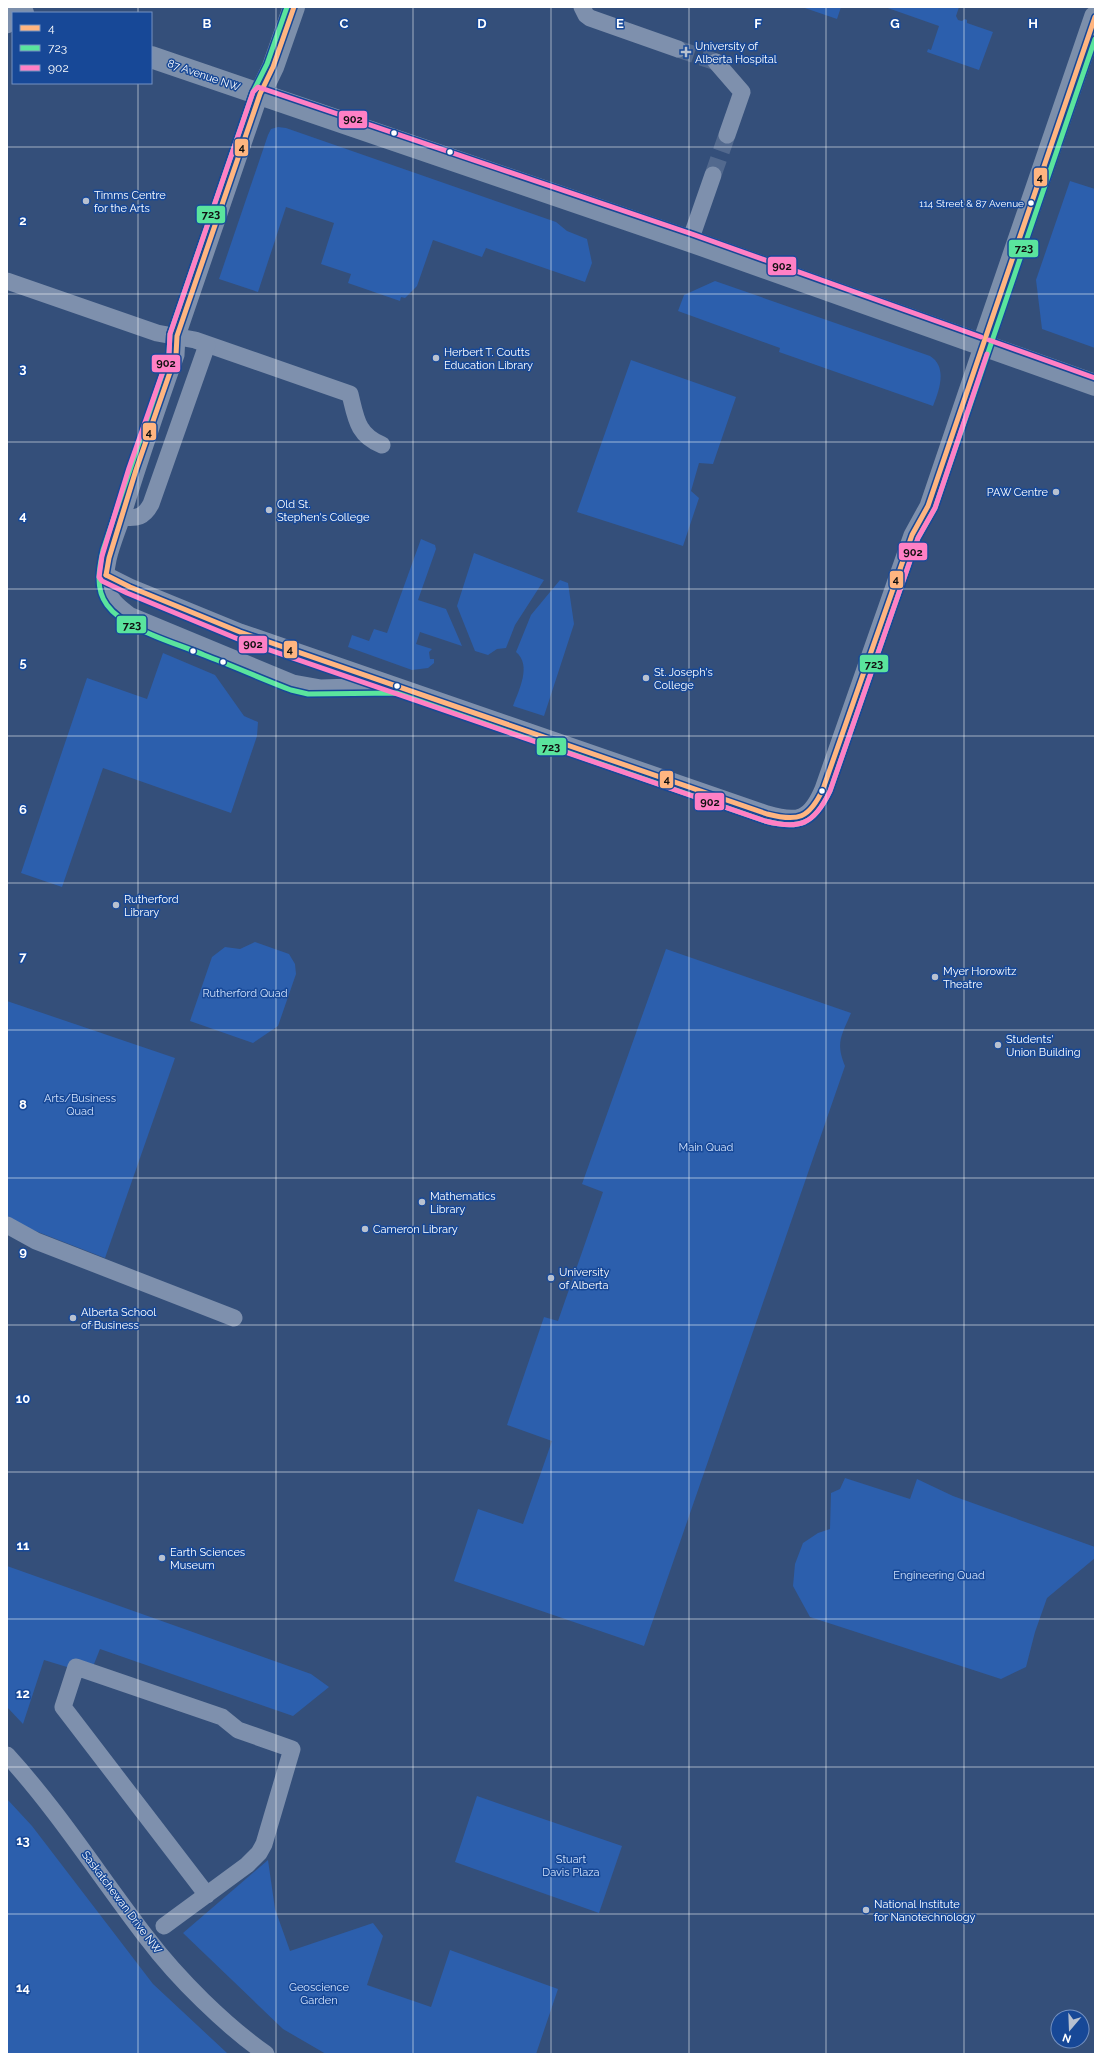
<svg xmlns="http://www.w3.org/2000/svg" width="1102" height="2061" font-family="Raleway,sans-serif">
  <rect width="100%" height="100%" fill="#344f7a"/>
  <g fill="#2c5fad">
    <path d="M802,7H841L837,19Z"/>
    <path d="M885,7H959L956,16L958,20L962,21L965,19L967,20V23L993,32L979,70L927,52L928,49L931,50L939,26Z"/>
    <path d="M278,127L286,128L556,222L567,231L587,239L592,263L585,282L486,248L482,257L433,240L417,286L405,298L401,297L400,301L348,283L351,274L321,264L334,223L286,207L258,292L219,279L268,135L271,129Z"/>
    <path d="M1070,181L1095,189V348L1042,329L1036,280Z"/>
    <path d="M715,281L930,356C948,367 939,391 933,406L779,352L780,348L678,311L684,295Z"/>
    <path d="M631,360L736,397L713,464L699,463L691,491L699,498L683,546L577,512Z"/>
    <path d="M421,539L435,545L436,549L418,600L446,609L462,646L420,632L416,644L432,649L429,652L430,659H434V663L428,668L412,670L348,647L352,635L369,641L374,629L387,633Z"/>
    <path d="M474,553L544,580L515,625L506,648L497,649L488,655L475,651L457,606Z"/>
    <path d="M560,580L568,583L574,624L544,716L513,706C519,690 532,665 516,652L531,615Z"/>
    <path d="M163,653L215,675L244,716L258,722L257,736L231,813L103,768L62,887L21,873L87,678L147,699Z"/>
    <path d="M255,942L289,954L295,964L296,974L278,1026L253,1043L190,1021L212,957L225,947L240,949Z"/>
    <path d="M666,949L851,1013C842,1035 835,1042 845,1066L644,1646L454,1581L478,1509L523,1524L552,1441L507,1425L544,1317L558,1321L603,1192L582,1184Z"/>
    <path d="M7,1001L175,1058L105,1258L7,1220Z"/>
    <path d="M845,1478L910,1499L917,1479L953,1496L1095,1547V1558L1047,1598L1035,1632L1026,1667L1001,1679L810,1617L793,1586L795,1564L803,1543L818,1533L830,1529L831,1493L840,1489Z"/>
    <path d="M7,1566L311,1674L329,1687L293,1716L100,1649L90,1674L44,1660L23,1724L7,1707Z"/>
    <path d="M477,1796L622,1846L599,1913L455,1862Z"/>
    <path d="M7,1799L32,1826L153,1984L227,2053L7,2054Z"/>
    <path d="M268,1860L275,1909L290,1951L373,1923L383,1936L367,1985L431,2007L450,1950L558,1989L536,2054H326L283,2029L183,1933Z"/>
  </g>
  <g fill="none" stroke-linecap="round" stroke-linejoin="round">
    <g stroke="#52698e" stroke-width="17" stroke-dasharray="17 8" stroke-linecap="butt">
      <path d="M678,49L716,62"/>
      <path d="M713,175L727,135"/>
    </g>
    <g stroke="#7e90ad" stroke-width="17">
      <path d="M582,7L586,15L590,18L678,49"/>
      <path d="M7,25L13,19"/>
      <path d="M716,62L742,92L727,135"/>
      <path d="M260,94L177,336L176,355C157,409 139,462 122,517C115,538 102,565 107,588C110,601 119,607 129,615L293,683L321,688L386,686"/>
      <path d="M690,241L713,175"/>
      <path d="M7,281L157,333L195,340L350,394C356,418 357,435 382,445"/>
      <path d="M122,517C137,519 144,517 151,504L207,345"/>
      <path d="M106,575L130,587L240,632L767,814C798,823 810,820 823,789L912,535L928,506L983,344"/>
      <path d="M7,1225L36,1241L234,1318"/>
      <path d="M7,1755C59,1812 100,1877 147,1938C178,1979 225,2025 266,2054"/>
      <path d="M164,1926L247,1865L259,1853L264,1844L292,1749L238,1730L222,1717L76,1667L63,1707L207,1895"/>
    </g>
    <g stroke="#7c8fab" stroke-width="22">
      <path d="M7,7L23,13"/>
      <path d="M151,57L690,241L1095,385"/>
      <path d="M260,94L273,67L294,7"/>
      <path d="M983,344L1095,17"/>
    </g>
    <g stroke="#174897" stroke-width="8">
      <g id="bus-1">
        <path d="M106,575L130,587L240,632L767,814C798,822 809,819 823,789L912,535L928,506L1095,17"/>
        <path d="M106,575L109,558L136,470L176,355L177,336L260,94L273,67L294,7"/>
      </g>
    </g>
    <g stroke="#174897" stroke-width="8">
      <path id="bus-2" d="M287,7L267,64L253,92L170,334L169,354L103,550C99,568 95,589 107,605C125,630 176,643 204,655C233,666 262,679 291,690L308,694L397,693L765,821C799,830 814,825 830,791L918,538L935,508L1095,39"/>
    </g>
    <g stroke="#174897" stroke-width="8">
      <g id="bus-3">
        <path d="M981,337L692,234L258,87L253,92L170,334L169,354L129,468L102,556L99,577L102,581L127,593L238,639L765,821C799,830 814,825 830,791L918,538L935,508L987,354"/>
        <path d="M989,340L1095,378"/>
      </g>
    </g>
    <use href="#bus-1" stroke="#ffb580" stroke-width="5"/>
    <use href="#bus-2" stroke="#5ae49d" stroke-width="5"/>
    <use href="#bus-3" stroke="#ff80c5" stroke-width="5"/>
  </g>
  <path fill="none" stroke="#fff" stroke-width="1" stroke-opacity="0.55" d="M138,7V13M276,7V2054M413,7V2054M551,7V2054M689,7V2054M826,7V2054M964,7V2054M138,83V2054M7,147H1095M7,294H1095M7,442H1095M7,589H1095M7,736H1095M7,883H1095M7,1030H1095M7,1178H1095M7,1325H1095M7,1472H1095M7,1619H1095M7,1767H1095M7,1914H1095"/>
  <g fill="#b8c1d0" stroke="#174897" stroke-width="1.5">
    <path d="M684 46h4v4h4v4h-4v4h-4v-4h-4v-4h4z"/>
    <circle cx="86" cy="201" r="4"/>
    <circle cx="436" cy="358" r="4"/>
    <circle cx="1056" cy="492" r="4"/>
    <circle cx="269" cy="510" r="4"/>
    <circle cx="646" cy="678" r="4"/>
    <circle cx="116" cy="905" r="4"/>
    <circle cx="935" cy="977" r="4"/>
    <circle cx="998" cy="1045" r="4"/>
    <circle cx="422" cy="1202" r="4"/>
    <circle cx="365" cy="1229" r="4"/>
    <circle cx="551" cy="1278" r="4"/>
    <circle cx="73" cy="1318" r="4"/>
    <circle cx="162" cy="1558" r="4"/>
    <circle cx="866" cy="1910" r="4"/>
  </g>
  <g fill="#fff" stroke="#174897" stroke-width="1.5">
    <circle cx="394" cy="133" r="3.5"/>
    <circle cx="450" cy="152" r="3.5"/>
    <circle cx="1031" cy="203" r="3.5"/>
    <circle cx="193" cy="651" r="3.5"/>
    <circle cx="223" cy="662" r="3.5"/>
    <circle cx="397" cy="686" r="3.5"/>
    <circle cx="822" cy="791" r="3.5"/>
  </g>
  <g text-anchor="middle" stroke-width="3" stroke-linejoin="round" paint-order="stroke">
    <g font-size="10" fill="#fff" stroke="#174897" text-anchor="end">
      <text x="1024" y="207">114 Street &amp; 87 Avenue</text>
    </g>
    <g font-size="11" fill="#fff" stroke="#174897" text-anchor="start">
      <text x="695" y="50">University of<tspan x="695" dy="13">Alberta Hospital</tspan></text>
      <text x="94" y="199">Timms Centre<tspan x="94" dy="13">for the Arts</tspan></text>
      <text x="444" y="356">Herbert T. Coutts<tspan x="444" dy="13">Education Library</tspan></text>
      <text x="1048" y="496" text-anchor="end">PAW Centre</text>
      <text x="277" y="508">Old St.<tspan x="277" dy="13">Stephen's College</tspan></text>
      <text x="654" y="676">St. Joseph's<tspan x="654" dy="13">College</tspan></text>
      <text x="124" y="903">Rutherford<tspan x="124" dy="13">Library</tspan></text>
      <text x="943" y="975">Myer Horowitz<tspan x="943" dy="13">Theatre</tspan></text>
      <text x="1006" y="1043">Students'<tspan x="1006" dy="13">Union Building</tspan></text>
      <text x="430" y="1200">Mathematics<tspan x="430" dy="13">Library</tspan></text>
      <text x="373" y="1233">Cameron Library</text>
      <text x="559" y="1276">University<tspan x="559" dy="13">of Alberta</tspan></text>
      <text x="81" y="1316">Alberta School<tspan x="81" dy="13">of Business</tspan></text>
      <text x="170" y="1556">Earth Sciences<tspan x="170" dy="13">Museum</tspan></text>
      <text x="874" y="1908">National Institute<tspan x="874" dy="13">for Nanotechnology</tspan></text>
    </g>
    <g font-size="11" fill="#fff" stroke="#174897">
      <text transform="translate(204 75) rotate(19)" y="4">87 Avenue NW</text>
      <text transform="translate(122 1902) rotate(53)" y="4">Saskatchewan Drive NW</text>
    </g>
    <g font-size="11" fill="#d1e2fc" stroke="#174897">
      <text x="245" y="997">Rutherford Quad</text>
      <text x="80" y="1102">Arts/Business<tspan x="80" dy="13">Quad</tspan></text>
      <text x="706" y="1151">Main Quad</text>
      <text x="939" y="1579">Engineering Quad</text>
      <text x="571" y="1863">Stuart<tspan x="571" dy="13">Davis Plaza</tspan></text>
      <text x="319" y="1991">Geoscience<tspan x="319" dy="13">Garden</tspan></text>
    </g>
  </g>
  <g font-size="13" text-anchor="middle" font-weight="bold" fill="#fff" stroke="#174897" stroke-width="3" stroke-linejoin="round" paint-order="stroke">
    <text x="207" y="28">B</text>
    <text x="344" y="28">C</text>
    <text x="482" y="28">D</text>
    <text x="620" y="28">E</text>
    <text x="758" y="28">F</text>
    <text x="895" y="28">G</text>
    <text x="1033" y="28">H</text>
    <text x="23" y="225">2</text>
    <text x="23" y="373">3</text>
    <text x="23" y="520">4</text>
    <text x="23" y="667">5</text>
    <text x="23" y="814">6</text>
    <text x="23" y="961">7</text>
    <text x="23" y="1109">8</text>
    <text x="23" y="1256">9</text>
    <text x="23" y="1403">10</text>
    <text x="23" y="1550">11</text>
    <text x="23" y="1698">12</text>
    <text x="23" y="1845">13</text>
    <text x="23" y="1992">14</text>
  </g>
  <g stroke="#174897" stroke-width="1.5">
    <rect x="338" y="110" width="30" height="19" rx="4" fill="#ff80c5"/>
    <rect x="234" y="138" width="15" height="19" rx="4" fill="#ffb580"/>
    <rect x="1033" y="167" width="15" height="20" rx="4" fill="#ffb580"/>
    <rect x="196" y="205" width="30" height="19" rx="4" fill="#5ae49d"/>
    <rect x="1008" y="239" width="31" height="19" rx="4" fill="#5ae49d"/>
    <rect x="767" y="256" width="30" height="20" rx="4" fill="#ff80c5"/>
    <rect x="151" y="354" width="30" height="19" rx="4" fill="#ff80c5"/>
    <rect x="142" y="422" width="15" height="19" rx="4" fill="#ffb580"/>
    <rect x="898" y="542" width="30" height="19" rx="4" fill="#ff80c5"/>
    <rect x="889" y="570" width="15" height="19" rx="4" fill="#ffb580"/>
    <rect x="116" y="615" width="31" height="19" rx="4" fill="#5ae49d"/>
    <rect x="238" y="635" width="30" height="19" rx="4" fill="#ff80c5"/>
    <rect x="283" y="640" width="15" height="19" rx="4" fill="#ffb580"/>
    <rect x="859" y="654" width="30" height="19" rx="4" fill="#5ae49d"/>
    <rect x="536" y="737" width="31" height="19" rx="4" fill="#5ae49d"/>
    <rect x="659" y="770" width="15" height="19" rx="4" fill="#ffb580"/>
    <rect x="694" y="792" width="31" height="19" rx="4" fill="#ff80c5"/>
  </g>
  <g font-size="11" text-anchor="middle" font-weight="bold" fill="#111">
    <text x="353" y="123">902</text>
    <text x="242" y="151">4</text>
    <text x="1040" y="181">4</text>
    <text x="211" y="218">723</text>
    <text x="1024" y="252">723</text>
    <text x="782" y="270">902</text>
    <text x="166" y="367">902</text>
    <text x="149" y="436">4</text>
    <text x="913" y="556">902</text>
    <text x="896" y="583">4</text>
    <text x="132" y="629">723</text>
    <text x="253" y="648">902</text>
    <text x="290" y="653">4</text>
    <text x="874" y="668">723</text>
    <text x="551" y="751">723</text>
    <text x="667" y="783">4</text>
    <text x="710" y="806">902</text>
  </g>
  <rect width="1102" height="2061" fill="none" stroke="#ffffff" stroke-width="16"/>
  <rect x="12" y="12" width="140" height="72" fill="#174897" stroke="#7491c1"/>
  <rect x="20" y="25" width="20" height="6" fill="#ffb580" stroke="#7491c1"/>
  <text x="48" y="32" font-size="12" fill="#ffffff">4</text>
  <rect x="20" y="45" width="20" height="6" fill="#5ae49d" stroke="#7491c1"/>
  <text x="48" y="52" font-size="12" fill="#ffffff">723</text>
  <rect x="20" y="65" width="20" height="6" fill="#ff80c5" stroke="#7491c1"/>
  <text x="48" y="72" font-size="12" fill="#ffffff">902</text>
  <g transform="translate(1070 2029) rotate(199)"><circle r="19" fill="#174897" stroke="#7491c1"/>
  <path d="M0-3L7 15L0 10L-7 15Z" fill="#b8c1d0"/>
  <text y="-6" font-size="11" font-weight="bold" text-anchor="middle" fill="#ffffff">N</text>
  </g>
</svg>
